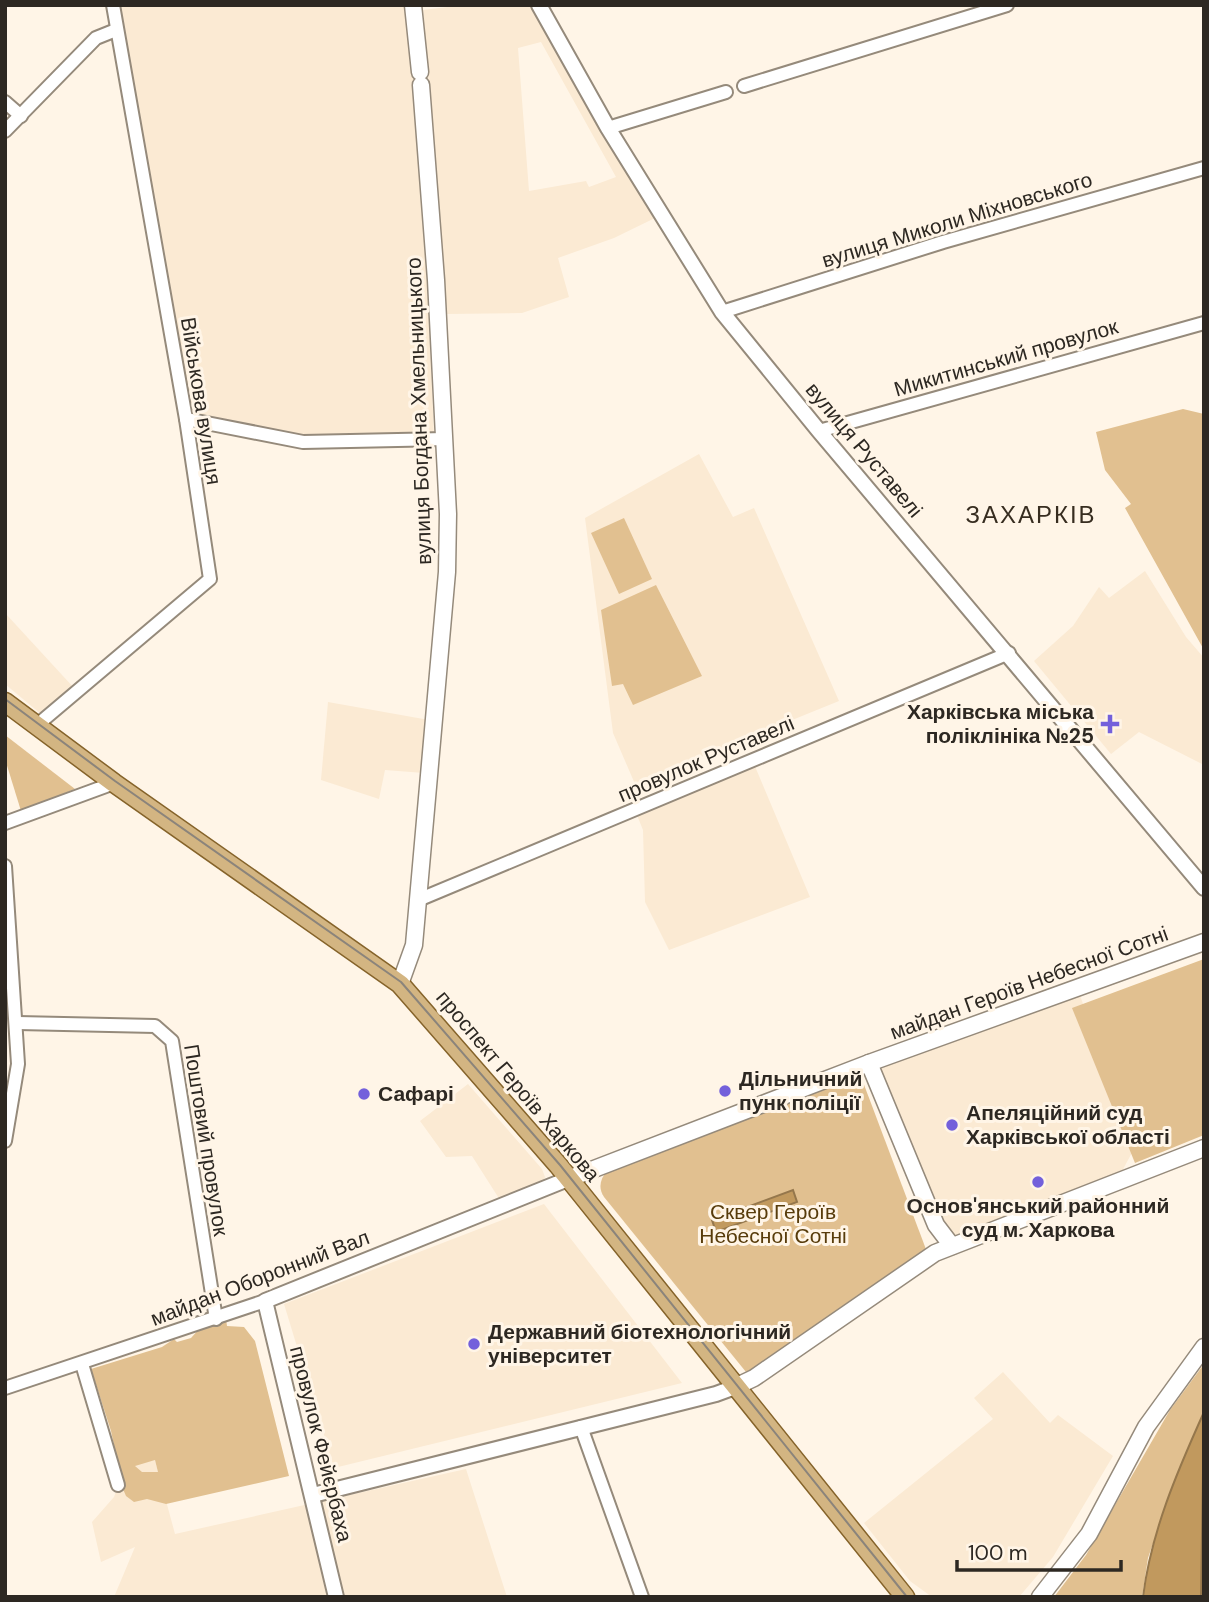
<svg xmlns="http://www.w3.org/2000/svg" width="1209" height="1602" font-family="'DM Sans',sans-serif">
  <rect width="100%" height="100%" fill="#fff5e7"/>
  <g fill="#fbead3" fill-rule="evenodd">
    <path d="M119,5H408L429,314L434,436L301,440L189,415Z"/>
    <path d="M464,5H534L655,218L614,238L558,258L569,297L522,313L446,314L423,10ZM541,42L616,177L589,187L586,181L529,191L518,48Z"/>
    <path d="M699,454L733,517L754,508L839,701L635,784L613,733L585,518Z"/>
    <path d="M1145,571L1186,637L1204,658V765L1139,732L1111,754L1034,661L1073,626L1099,587L1109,598Z"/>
    <path d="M5,613L74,688L41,714L5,684Z"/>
    <path d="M328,702L429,720L424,773L385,770L379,799L321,780Z"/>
    <path d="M754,764L810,897L669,950L645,902L643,830L637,815Z"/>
    <path d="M1079,993L1136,1145L1120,1175L959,1237L942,1227L879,1075L883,1066Z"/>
    <path d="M468,1084L542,1169L545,1177L543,1182L500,1200L472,1156L446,1157L420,1121Z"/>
    <path d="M544,1204L682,1383L334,1468L284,1304Z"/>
    <path d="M1003,1372L1050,1423L1058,1415L1113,1456L1053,1557L1019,1597H932L910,1581L864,1523L993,1419L974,1398Z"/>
    <path d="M155,1460L175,1534L466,1469L507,1597H114L135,1547L101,1562L92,1522L114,1497L123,1473L139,1463Z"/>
  </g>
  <g fill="#e1c090" fill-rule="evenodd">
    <path d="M1183,409L1204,414V650L1125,508L1131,504L1105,470L1096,432Z"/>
    <path d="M624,518L652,579L619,594L591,533Z"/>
    <path d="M656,585L702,676L633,705L623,684L612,686L601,610Z"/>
    <path d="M5,735L75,789L21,811L5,759Z"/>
    <path d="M1204,959V1135L1135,1163L1072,1008Z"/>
    <path d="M860,1074L927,1252L756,1370L746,1372L604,1197C598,1188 600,1179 607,1171Z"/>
    <path d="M226,1319L227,1326L244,1327L255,1341L289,1476L166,1504L147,1499L134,1502L126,1496L123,1489L111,1431L91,1369L162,1347L174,1339L177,1342L191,1338L200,1328ZM155,1460L158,1472H142L135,1466Z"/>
    <path d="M1204,1364V1412L1165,1508L1148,1558L1142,1597H1054L1086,1555L1170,1410Z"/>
  </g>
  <g fill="#c1995e" stroke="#95774c" stroke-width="2">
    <path d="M793,1190L797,1202L716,1232L712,1220Z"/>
    <path d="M1204,1412L1201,1597H1143C1151,1532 1177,1472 1204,1412Z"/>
  </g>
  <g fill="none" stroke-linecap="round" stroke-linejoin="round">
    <g stroke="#958a7b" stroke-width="16">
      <g id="minor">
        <path d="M744,86L1007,5"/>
        <path d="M5,102L21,116"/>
        <path d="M608,128L726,92"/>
        <path d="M5,131L96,38L116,30"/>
        <path d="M722,312L943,242L1204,168"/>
        <path d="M186,419L303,442L445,439"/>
        <path d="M819,431L1204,323"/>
        <path d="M36,726L210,579L186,419L113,5"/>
        <path d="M5,823L114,783"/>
        <path d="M5,866L18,1064L5,1141"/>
        <path d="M418,900L1009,653"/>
        <path d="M18,1023L155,1026L172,1041L216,1319"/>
        <path d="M82,1364L118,1485"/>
        <path d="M5,1388L265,1301"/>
        <path d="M581,1427L642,1597"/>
      </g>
    </g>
    <g stroke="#958a7b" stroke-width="18">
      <g id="tertiary">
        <path d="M539,5L608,128L722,312L819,431L1204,888"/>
        <path d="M313,1495L716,1394L735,1387"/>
        <path d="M336,1597L265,1301L568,1179"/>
      </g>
    </g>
    <g stroke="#958a7b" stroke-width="19">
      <g id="secondary">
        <path d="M413,5L420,72"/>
        <path d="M400,984L414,945L447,572L448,514L436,280L421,85"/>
        <path d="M869,1063L936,1225L952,1246"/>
        <path d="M568,1179L869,1063L1204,942"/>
        <path d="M735,1387L754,1378L935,1253L1204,1148"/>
        <path d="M1040,1597L1089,1534L1146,1427L1204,1347"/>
      </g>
    </g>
    <g stroke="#85632a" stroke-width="21">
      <path id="primary" d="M5,702L114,783L400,984L558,1165L905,1597"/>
    </g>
    <use href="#minor" stroke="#fff" stroke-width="12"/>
    <use href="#tertiary" stroke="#fff" stroke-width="14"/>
    <use href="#secondary" stroke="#fff" stroke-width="16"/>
    <use href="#primary" stroke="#d3b582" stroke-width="18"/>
    <path stroke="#8b847b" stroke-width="2" d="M5,699L115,781L401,982L560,1165L907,1597"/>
  </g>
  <g fill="#7360db" stroke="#fff5e7" stroke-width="2.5">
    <path d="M1106.5 713.5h7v7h7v7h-7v7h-7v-7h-7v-7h7z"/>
    <circle cx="725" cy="1091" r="7"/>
    <circle cx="364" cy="1094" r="7"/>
    <circle cx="952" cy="1125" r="7"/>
    <circle cx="1038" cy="1182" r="7"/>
    <circle cx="474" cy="1344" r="7"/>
  </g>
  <g text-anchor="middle" stroke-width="6" stroke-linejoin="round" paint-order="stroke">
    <g font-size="21" fill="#2d2822" stroke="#fff5e7">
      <text transform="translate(957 220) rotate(-17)" y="7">вулиця Миколи Міхновського</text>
      <text transform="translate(1006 358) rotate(-16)" y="7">Микитинський провулок</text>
      <text transform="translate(201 401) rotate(81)" y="7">Військова вулиця</text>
      <text transform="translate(419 411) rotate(-92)" y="7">вулиця Богдана Хмельницького</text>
      <text transform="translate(864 450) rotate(50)" y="7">вулиця Руставелі</text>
      <text transform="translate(706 759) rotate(-23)" y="7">провулок Руставелі</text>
      <text transform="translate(1029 983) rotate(-20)" y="7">майдан Героїв Небесної Сотні</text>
      <text transform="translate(518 1086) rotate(50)" y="7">проспект Героїв Харкова</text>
      <text transform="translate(206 1140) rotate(81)" y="7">Поштовий провулок</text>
      <text transform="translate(260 1278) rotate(-21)" y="7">майдан Оборонний Вал</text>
      <text transform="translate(321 1444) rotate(76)" y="7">провулок Фейєрбаха</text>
    </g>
    <g font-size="21" font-weight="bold" fill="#2d2822" stroke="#fff5e7" text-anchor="start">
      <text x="1094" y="719" text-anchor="end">Харківська міська<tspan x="1094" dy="24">поліклініка №25</tspan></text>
      <text x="739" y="1086">Дільничний<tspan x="739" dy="24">пунк поліції</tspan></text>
      <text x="378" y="1101">Сафарі</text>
      <text x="966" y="1120">Апеляційний суд<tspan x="966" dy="24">Харківської області</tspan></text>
      <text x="1038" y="1213" text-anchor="middle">Основ'янський районний<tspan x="1038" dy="24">суд м. Харкова</tspan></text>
      <text x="488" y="1339">Державний біотехнологічний<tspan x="488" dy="24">університет</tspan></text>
    </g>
    <g font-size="21" fill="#583c0b" stroke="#fff5e7">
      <text x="773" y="1219">Сквер Героїв<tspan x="773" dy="24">Небесної Сотні</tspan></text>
    </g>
    <g font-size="24" letter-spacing="2" fill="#372d20" stroke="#fff5e7">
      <text x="1031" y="523">ЗАХАРКІВ</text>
    </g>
  </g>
  <rect width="1209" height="1602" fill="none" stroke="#2d2822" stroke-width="14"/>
  <path d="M957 1560v10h164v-10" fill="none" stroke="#2d2822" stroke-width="3.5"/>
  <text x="968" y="1560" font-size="21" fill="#2d2822" stroke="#fff5e7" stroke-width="5" paint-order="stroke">100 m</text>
</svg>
